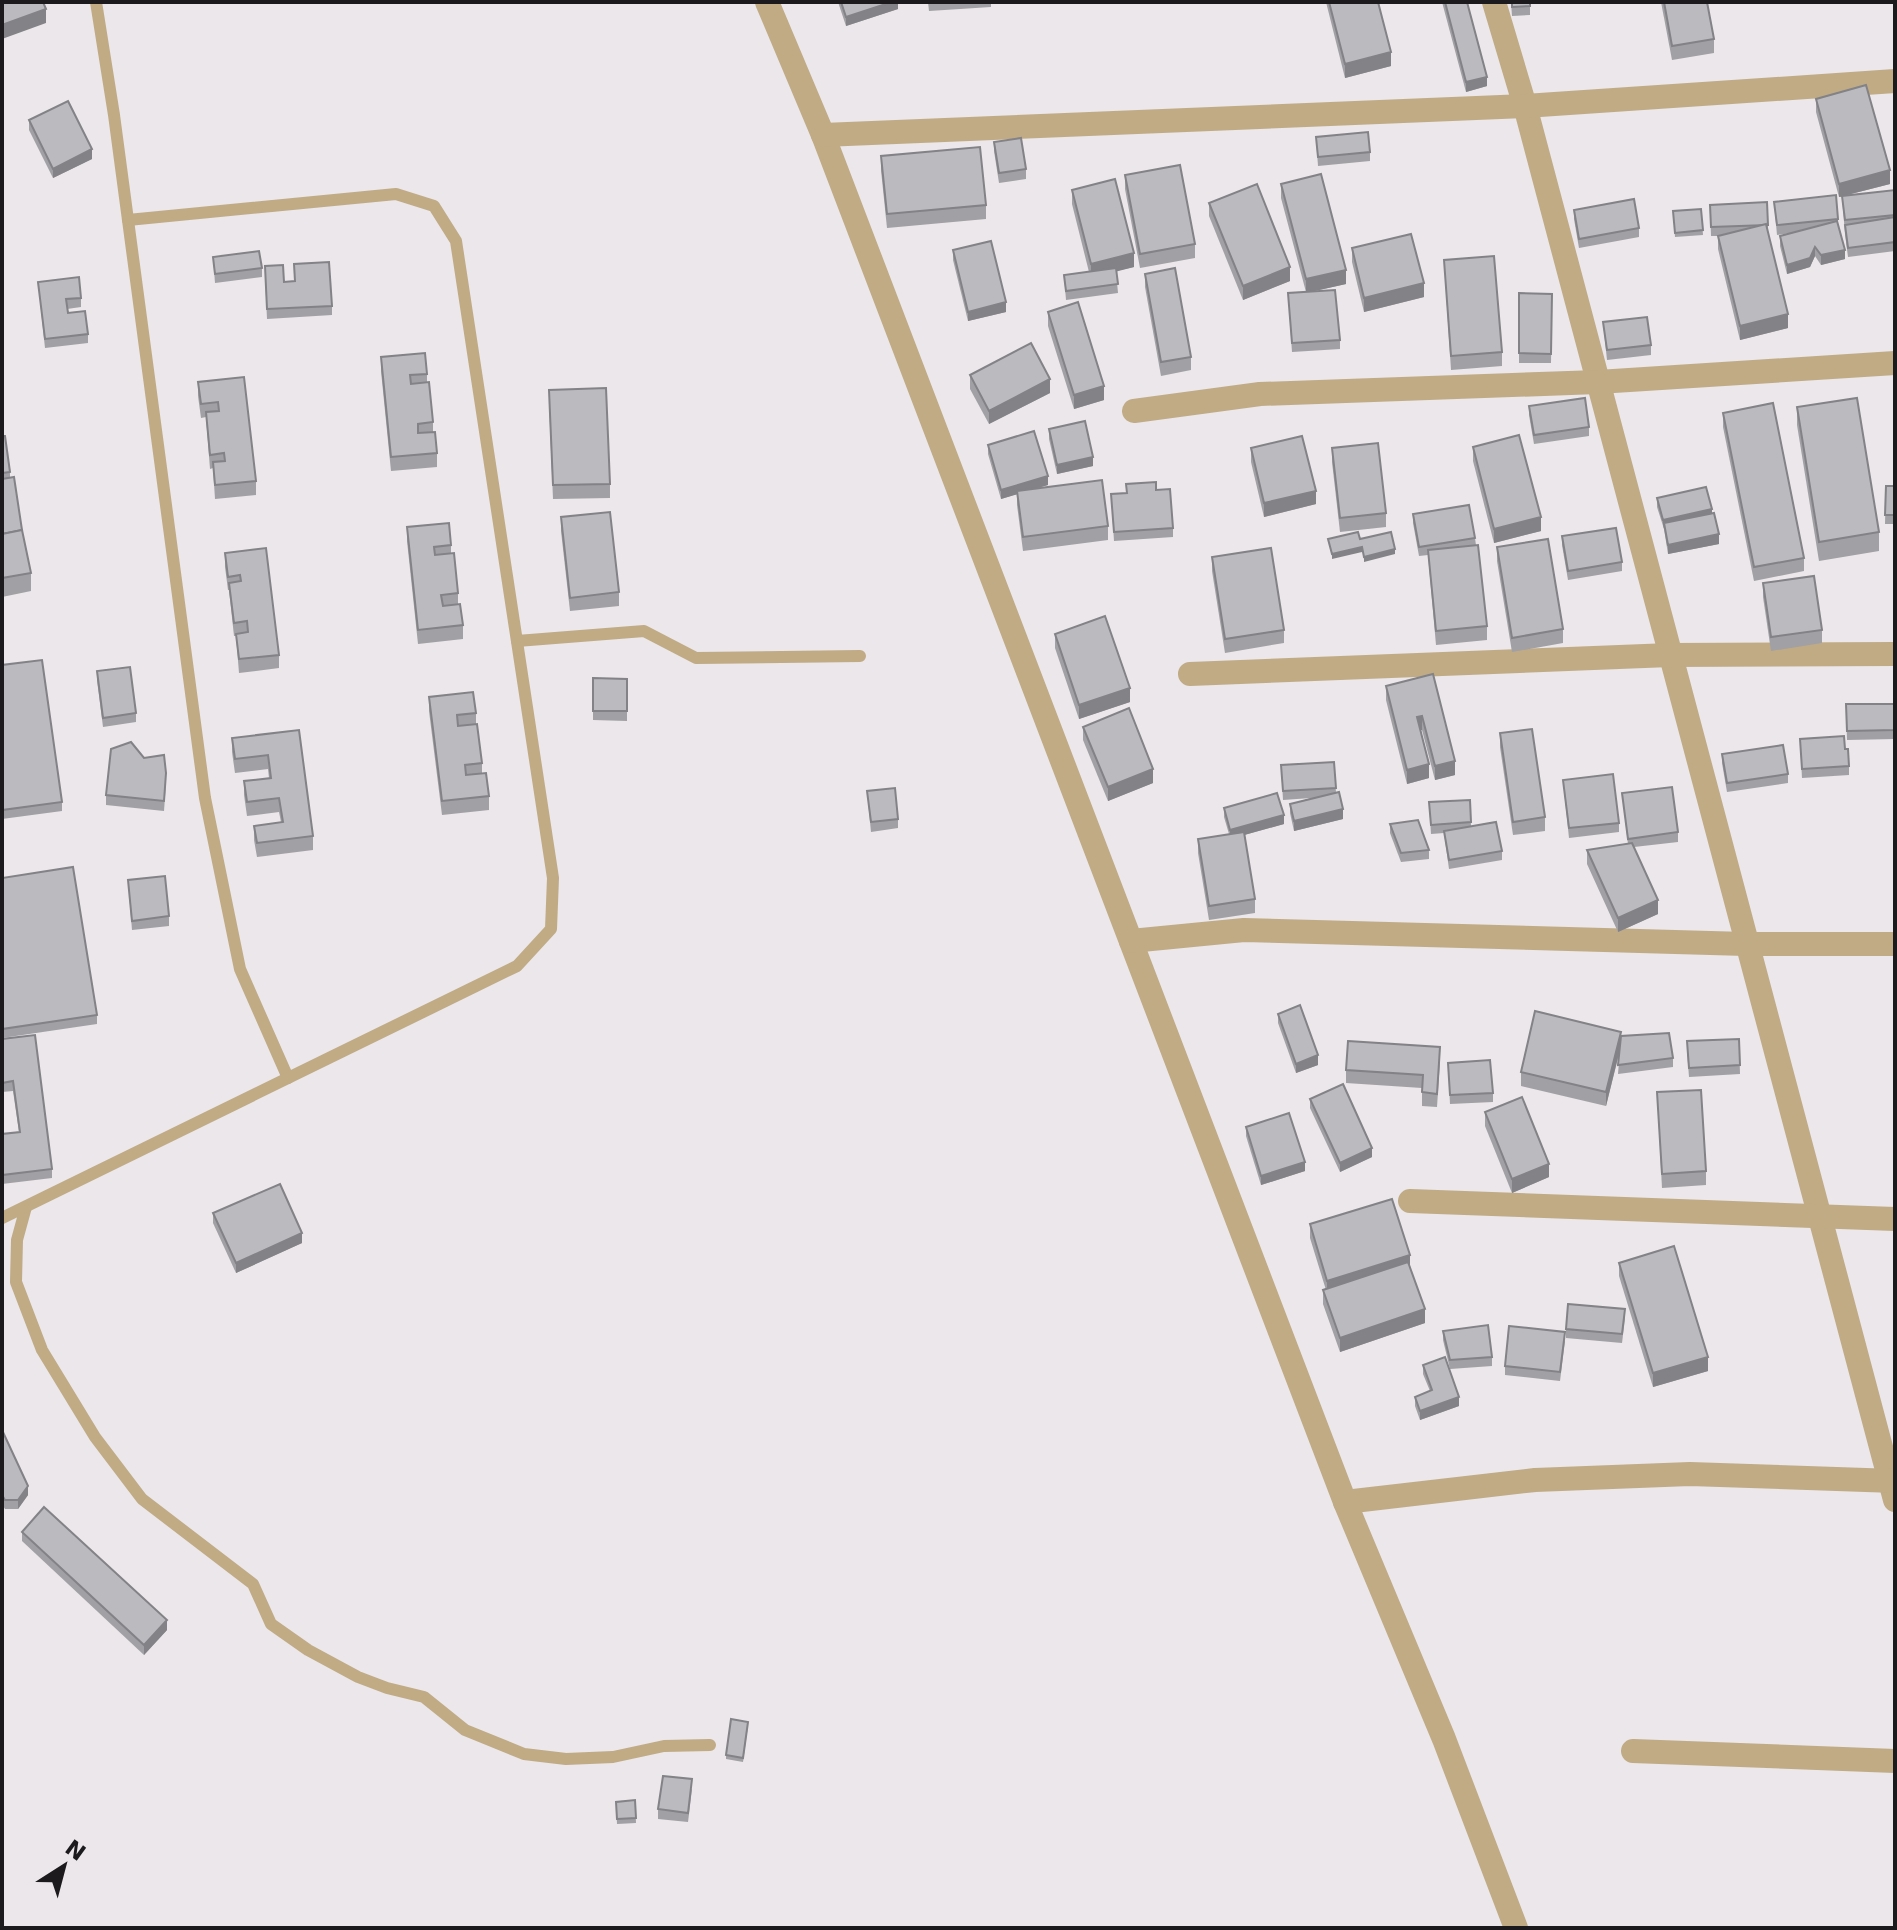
<svg xmlns="http://www.w3.org/2000/svg" width="1897" height="1930" font-family="'DejaVu Sans',sans-serif">
  <rect width="100%" height="100%" fill="#ebe7eb"/>
  <g fill="none" stroke-linecap="round" stroke-linejoin="round">
    <g stroke="#c0ab85" stroke-width="12">
      <path d="M96,2L114,115L205,798L240,969L288,1078"/>
      <path d="M517,641L644,631L696,658L860,656"/>
      <path d="M26,1207L17,1240L16,1282L42,1350L95,1437L142,1499L253,1584L271,1624L308,1650L358,1677L387,1688L424,1697L465,1730L524,1754L566,1759L613,1757L664,1746L710,1745"/>
      <path d="M2,1218L517,966L551,929L553,878L456,241L434,206L396,194L128,220"/>
    </g>
    <g stroke="#c0ab85" stroke-width="24">
      <path d="M767,2L823,135L1345,1502L1444,1739L1516,1928"/>
      <path d="M1494,2L1525,106L1895,1500"/>
      <path d="M823,135L1525,106L1895,81"/>
      <path d="M1134,411L1260,394L1598,382L1895,363"/>
      <path d="M1190,674L1670,655L1895,654"/>
      <path d="M1131,941L1244,930L1746,944H1895"/>
      <path d="M1410,1201L1895,1219"/>
      <path d="M1345,1502L1535,1480L1690,1474L1895,1481"/>
      <path d="M1633,1751L1895,1761"/>
    </g>
  </g>
  <g fill="#a1a0a4">
    <path d="M838,2H898V9L846,26Z"/>
    <path d="M928,2H991V7L929,11Z"/>
    <path d="M1326,2H1378L1391,66L1345,78Z"/>
    <path d="M1442,2H1467L1487,86L1466,92Z"/>
    <path d="M1511,2H1545L1530,3V15L1512,16Z"/>
    <path d="M1661,2H1707L1714,39V53L1672,60Z"/>
    <path d="M1816,99L1890,184L1847,195L1895,190V251L1848,257L1845,234L1842,197H1839L1816,112Z"/>
    <path d="M29,120L92,159L53,178L29,130Z"/>
    <path d="M1316,137L1370,152V161L1318,166Z"/>
    <path d="M994,142L1026,169V179L999,183L994,151Z"/>
    <path d="M881,156L986,205V219L887,228L881,170Z"/>
    <path d="M1125,175L1195,244V258L1140,268L1125,189Z"/>
    <path d="M1281,184L1346,284L1314,291L1340,340V349L1292,352L1288,293L1306,292L1281,198Z"/>
    <path d="M1072,190L1134,267L1116,271L1118,293L1066,300L1064,275L1089,272L1072,204Z"/>
    <path d="M1767,202L1768,231L1788,328L1740,340L1718,249V236H1711L1710,205Z"/>
    <path d="M1774,202L1838,219V226L1845,259L1821,265L1815,256L1810,267L1787,274L1780,246V236L1792,233L1777,235Z"/>
    <path d="M1209,203L1290,281L1243,300L1209,216Z"/>
    <path d="M1701,209L1703,235L1675,237L1673,211Z"/>
    <path d="M1574,210L1639,228V237L1579,248L1574,219Z"/>
    <path d="M1352,248L1424,297L1364,312L1352,262Z"/>
    <path d="M953,250L1006,312L968,321L953,260Z"/>
    <path d="M213,257L262,268V277L215,283Z"/>
    <path d="M1444,260L1502,352V366L1451,370Z"/>
    <path d="M1145,274L1191,357V370L1161,376L1145,287Z"/>
    <path d="M265,275L284,282L295,281L332,306V315L267,319Z"/>
    <path d="M38,282L81,298V307L67,309L68,313L88,334V343L45,348Z"/>
    <path d="M1519,293L1552,294L1551,363H1519Z"/>
    <path d="M1048,312L1104,400L1074,409L1048,326Z"/>
    <path d="M1603,322L1651,345V355L1607,360Z"/>
    <path d="M381,357L427,374V383L433,422V432L437,453V467L391,471L381,371Z"/>
    <path d="M970,375L1050,393L989,424L970,389Z"/>
    <path d="M244,377L256,481V495L215,499L213,468L210,469L206,417L201,418L198,396V382Z"/>
    <path d="M549,403L610,484V498L553,499Z"/>
    <path d="M1529,406L1589,427V436L1534,444L1529,415Z"/>
    <path d="M1797,407L1879,532V551L1819,561L1797,425Z"/>
    <path d="M1723,413L1804,558V571L1754,581L1723,427Z"/>
    <path d="M1049,429L1093,466L1057,474L1049,439Z"/>
    <path d="M2,436L10,472V478L31,573V591L2,597Z"/>
    <path d="M988,445L1048,485L1033,489L1108,526V540L1023,551L1017,505V494L1001,499L988,454Z"/>
    <path d="M1473,447L1541,531L1494,543L1473,461Z"/>
    <path d="M1251,448L1316,504L1264,517L1251,462Z"/>
    <path d="M1332,448L1386,513V527L1340,532L1332,462Z"/>
    <path d="M1126,484L1156,490L1173,528V537L1114,541L1111,494L1126,493Z"/>
    <path d="M1886,486H1895V524H1885Z"/>
    <path d="M1657,498L1712,513L1719,544L1668,554L1664,529L1657,507Z"/>
    <path d="M1413,514L1475,538L1487,626V640L1436,645L1428,555L1419,556L1413,523Z"/>
    <path d="M561,517L619,592V606L570,611L561,531Z"/>
    <path d="M407,527L451,545V554L458,593V604L463,625V639L418,644L407,541Z"/>
    <path d="M1562,536L1622,562V571L1568,580L1562,545Z"/>
    <path d="M1497,547L1563,629V643L1512,652L1497,561Z"/>
    <path d="M266,548L279,655V668L239,673L236,636H234L229,590H228L225,567V553Z"/>
    <path d="M1212,557L1284,630V643L1225,653L1212,571Z"/>
    <path d="M1763,583L1822,630V643L1771,651L1763,597Z"/>
    <path d="M1055,634L1130,702L1079,719L1055,648Z"/>
    <path d="M2,665L62,802V811L2,819Z"/>
    <path d="M97,671L136,713V722L103,727L97,680Z"/>
    <path d="M1433,674L1455,775L1435,780L1422,730H1421L1429,778L1407,784L1386,700V686Z"/>
    <path d="M593,678L627,679V721L593,720Z"/>
    <path d="M429,697L476,713V724L482,763V773L489,796V810L442,815L429,711Z"/>
    <path d="M1846,704H1895V739L1847,740Z"/>
    <path d="M1083,727L1153,783L1108,801L1083,740Z"/>
    <path d="M299,730L313,836V850L257,857L254,840V826L281,822L279,812L247,816L244,795V781L269,778L268,769L235,773L232,752V738Z"/>
    <path d="M1500,733L1545,817V831L1513,835L1500,747Z"/>
    <path d="M1800,739L1845,749L1849,766V775L1802,778Z"/>
    <path d="M1722,754L1788,774V783L1727,792L1722,763Z"/>
    <path d="M144,758L166,782L164,811L106,805V795Z"/>
    <path d="M1334,762L1336,793L1343,819L1294,831L1290,813V804L1311,798L1283,800L1281,765Z"/>
    <path d="M1563,780L1619,823V832L1569,838Z"/>
    <path d="M867,791L898,819V828L871,832Z"/>
    <path d="M1622,793L1678,832V842L1634,847L1658,914L1618,932L1587,864V850L1628,844Z"/>
    <path d="M1470,800L1471,826L1502,851V860L1449,869L1444,833L1431,834L1429,802Z"/>
    <path d="M1224,808L1284,824L1244,835L1255,899V913L1209,920L1198,853V839L1229,834L1224,817Z"/>
    <path d="M1390,824L1429,850V859L1401,862L1390,833Z"/>
    <path d="M2,878L97,1015V1024L2,1038Z"/>
    <path d="M128,880L169,916V926L132,930Z"/>
    <path d="M1278,1014L1318,1065L1296,1073L1278,1023Z"/>
    <path d="M1621,1036L1673,1058V1067L1618,1074L1620,1050L1606,1106L1521,1086V1072Z"/>
    <path d="M2,1039L52,1169V1178L2,1184V1134L19,1132L13,1091L2,1092Z"/>
    <path d="M1739,1039L1740,1074L1689,1077L1687,1051Z"/>
    <path d="M1440,1061L1437,1107L1422,1106V1088L1346,1083V1070Z"/>
    <path d="M1448,1063L1493,1093V1102L1450,1104Z"/>
    <path d="M1657,1092L1706,1171V1185L1662,1188Z"/>
    <path d="M1310,1099L1372,1157L1340,1172L1310,1108Z"/>
    <path d="M1485,1112L1549,1177L1512,1193L1485,1126Z"/>
    <path d="M1246,1127L1305,1171L1261,1185L1246,1136Z"/>
    <path d="M213,1213L302,1243L236,1273L213,1223Z"/>
    <path d="M1310,1224L1410,1266L1425,1323L1340,1352L1323,1304V1290H1326L1310,1238Z"/>
    <path d="M1619,1263L1708,1371L1653,1387L1619,1276Z"/>
    <path d="M1625,1318L1622,1343L1566,1338V1329Z"/>
    <path d="M1443,1331L1492,1357V1366L1450,1369L1443,1340Z"/>
    <path d="M1565,1341L1560,1381L1505,1375V1366Z"/>
    <path d="M1423,1365L1459,1406L1420,1420L1415,1406V1397L1430,1391L1423,1374Z"/>
    <path d="M2,1430L28,1495L18,1509H5L2,1504Z"/>
    <path d="M22,1532L167,1630L144,1655L22,1541Z"/>
    <path d="M748,1726L743,1762L726,1759V1755Z"/>
    <path d="M692,1789L688,1822L658,1819V1809Z"/>
    <path d="M635,1800L636,1823L617,1824L616,1802Z"/>
  </g>
  <g fill="#838286">
    <path d="M892,2H898V9L846,26V17Z"/>
    <path d="M46,9V23L2,39V25Z"/>
    <path d="M1391,52V66L1345,78V64Z"/>
    <path d="M1487,77V86L1466,92V82Z"/>
    <path d="M92,149V159L53,178V169Z"/>
    <path d="M1890,170V184L1839,197V184Z"/>
    <path d="M1815,247V256L1810,267L1787,274V265Z"/>
    <path d="M1845,250V259L1821,265V255Z"/>
    <path d="M1134,253V267L1091,278V264Z"/>
    <path d="M1290,267V281L1243,300V286Z"/>
    <path d="M1346,270V284L1306,293V279Z"/>
    <path d="M1424,283V297L1364,312V298Z"/>
    <path d="M1006,302V312L968,321V312Z"/>
    <path d="M1788,314V328L1740,340V326Z"/>
    <path d="M1050,379V393L989,424V411Z"/>
    <path d="M1104,386V400L1074,409V395Z"/>
    <path d="M1093,457V466L1057,474V465Z"/>
    <path d="M1048,476V485L1001,499V490Z"/>
    <path d="M1316,491V504L1264,517V503Z"/>
    <path d="M1712,509V518L1664,523L1663,529V520Z"/>
    <path d="M1541,517V531L1494,543V529Z"/>
    <path d="M1719,534V544L1668,554V545Z"/>
    <path d="M1362,547V552L1332,559V554Z"/>
    <path d="M1395,549V554L1364,562V557Z"/>
    <path d="M1130,688V702L1079,719V705Z"/>
    <path d="M1422,716V730L1417,731V717Z"/>
    <path d="M1455,761V775L1435,780V766Z"/>
    <path d="M1429,764V778L1407,784V770Z"/>
    <path d="M1153,769V783L1108,801V787Z"/>
    <path d="M1343,809V819L1294,831V821Z"/>
    <path d="M1284,815V824L1230,839V830Z"/>
    <path d="M1658,900V914L1618,932V918Z"/>
    <path d="M1621,1032V1045L1606,1106V1092Z"/>
    <path d="M1318,1055V1065L1296,1073V1064Z"/>
    <path d="M1372,1148V1157L1340,1172V1163Z"/>
    <path d="M1305,1162V1171L1261,1185V1176Z"/>
    <path d="M1549,1164V1177L1512,1193V1179Z"/>
    <path d="M302,1233V1243L236,1273V1263Z"/>
    <path d="M1410,1255V1269L1327,1294V1281Z"/>
    <path d="M1425,1309V1323L1340,1352V1338Z"/>
    <path d="M1708,1357V1371L1653,1387V1373Z"/>
    <path d="M1459,1397V1406L1420,1420V1411Z"/>
    <path d="M28,1486V1495L18,1509V1500Z"/>
    <path d="M167,1620V1630L144,1655V1645Z"/>
  </g>
  <g fill="#bbbabf" stroke="#838286" stroke-width="2">
    <path d="M2,2H43L46,9L2,25Z"/>
    <path d="M841,2H892L846,17Z"/>
    <path d="M1329,2H1378L1391,52L1345,64Z"/>
    <path d="M1445,2H1467L1487,77L1466,82Z"/>
    <path d="M1512,2H1530V6L1512,7Z"/>
    <path d="M1664,2H1707L1714,39L1672,46Z"/>
    <path d="M1866,85L1890,170L1839,184L1816,99Z"/>
    <path d="M68,101L92,149L53,169L29,120Z"/>
    <path d="M1368,132L1370,152L1318,157L1316,137Z"/>
    <path d="M1021,138L1026,169L999,173L994,142Z"/>
    <path d="M980,147L986,205L887,214L881,156Z"/>
    <path d="M1180,165L1195,244L1140,254L1125,175Z"/>
    <path d="M1321,174L1346,270L1306,279L1281,184Z"/>
    <path d="M1115,179L1134,253L1091,264L1072,190Z"/>
    <path d="M1257,184L1290,267L1243,286L1209,203Z"/>
    <path d="M1895,190V215L1845,220L1842,196Z"/>
    <path d="M1836,195L1838,219L1777,225L1774,202Z"/>
    <path d="M1634,199L1639,228L1579,239L1574,210Z"/>
    <path d="M1767,202L1768,225L1711,227L1710,205Z"/>
    <path d="M1701,209L1703,230L1675,233L1673,211Z"/>
    <path d="M1895,217V242L1848,248L1845,225Z"/>
    <path d="M1837,221L1845,250L1821,255L1815,247L1810,258L1787,265L1780,236Z"/>
    <path d="M1766,224L1788,314L1740,326L1718,236Z"/>
    <path d="M1411,234L1424,283L1364,298L1352,248Z"/>
    <path d="M991,241L1006,302L968,312L953,250Z"/>
    <path d="M259,251L262,268L215,274L213,257Z"/>
    <path d="M1494,256L1502,352L1451,356L1444,260Z"/>
    <path d="M329,262L332,306L267,309L265,266L283,265L284,282L295,281L294,264Z"/>
    <path d="M1116,268L1118,284L1066,291L1064,275Z"/>
    <path d="M1175,268L1191,357L1161,362L1145,274Z"/>
    <path d="M79,277L81,298L66,299L68,313L85,311L88,334L45,339L38,282Z"/>
    <path d="M1335,290L1340,340L1292,343L1288,293Z"/>
    <path d="M1519,293L1552,294L1551,354L1519,353Z"/>
    <path d="M1078,302L1104,386L1074,395L1048,312Z"/>
    <path d="M1647,317L1651,345L1607,350L1603,322Z"/>
    <path d="M1031,343L1050,379L989,411L970,375Z"/>
    <path d="M425,353L427,374L410,375L411,384L429,382L433,422L418,424V433L435,432L437,453L391,457L381,357Z"/>
    <path d="M244,377L256,481L215,485L213,462L225,461L224,453L210,455L206,412L219,411L218,402L201,404L198,382Z"/>
    <path d="M606,388L610,484L553,485L549,390Z"/>
    <path d="M1585,398L1589,427L1534,435L1529,406Z"/>
    <path d="M1857,398L1879,532L1819,542L1797,407Z"/>
    <path d="M1773,403L1804,558L1754,567L1723,413Z"/>
    <path d="M1085,421L1093,457L1057,465L1049,429Z"/>
    <path d="M1034,431L1048,476L1001,490L988,445Z"/>
    <path d="M1519,435L1541,517L1494,529L1473,447Z"/>
    <path d="M2,436H5L10,472L2,473Z"/>
    <path d="M1302,436L1316,491L1264,503L1251,448Z"/>
    <path d="M1378,443L1386,513L1340,518L1332,448Z"/>
    <path d="M14,477L22,530L2,534V479Z"/>
    <path d="M1102,480L1108,526L1023,537L1017,491Z"/>
    <path d="M1156,482V490L1170,489L1173,528L1114,532L1111,494L1127,493L1126,484Z"/>
    <path d="M1886,486H1895V515H1885Z"/>
    <path d="M1706,487L1712,509L1663,520L1657,498Z"/>
    <path d="M1469,505L1475,538L1419,547L1413,514Z"/>
    <path d="M610,512L619,592L570,598L561,517Z"/>
    <path d="M1714,513L1719,534L1668,545L1664,523Z"/>
    <path d="M449,523L451,545L434,547L435,555L454,553L458,593L441,595L443,606L460,604L463,625L418,630L407,527Z"/>
    <path d="M1616,528L1622,562L1568,571L1562,536Z"/>
    <path d="M22,530L31,573L2,578V534Z"/>
    <path d="M1358,532L1360,539L1391,532L1395,549L1364,557L1362,547L1332,554L1328,539Z"/>
    <path d="M1548,539L1563,629L1512,638L1497,547Z"/>
    <path d="M1478,545L1487,626L1436,631L1428,550Z"/>
    <path d="M266,548L279,655L239,659L236,634L248,632L247,621L234,623L229,583L241,581L240,575L228,577L225,553Z"/>
    <path d="M1271,548L1284,630L1225,639L1212,557Z"/>
    <path d="M1814,576L1822,630L1771,637L1763,583Z"/>
    <path d="M1105,616L1130,688L1079,705L1055,634Z"/>
    <path d="M42,660L62,802L2,810V665Z"/>
    <path d="M130,667L136,713L103,718L97,671Z"/>
    <path d="M1433,674L1455,761L1435,766L1422,716L1417,717L1429,764L1407,770L1386,686Z"/>
    <path d="M593,678L627,679V711H593Z"/>
    <path d="M473,692L476,713L457,715L458,726L477,724L482,763L465,765L466,775L486,773L489,796L442,801L429,697Z"/>
    <path d="M1846,704H1895V730L1847,731Z"/>
    <path d="M1129,708L1153,769L1108,787L1083,727Z"/>
    <path d="M1532,729L1545,817L1513,822L1500,733Z"/>
    <path d="M299,730L313,836L257,843L254,826L283,822L279,798L247,802L244,781L271,778L268,755L235,759L232,738Z"/>
    <path d="M1844,736L1845,749H1848L1849,766L1802,769L1800,739Z"/>
    <path d="M131,742L144,758L164,755L166,773L164,801L106,795L111,749Z"/>
    <path d="M1783,745L1788,774L1727,783L1722,754Z"/>
    <path d="M1334,762L1336,788L1283,791L1281,765Z"/>
    <path d="M1613,774L1619,823L1569,828L1563,780Z"/>
    <path d="M1672,787L1678,832L1628,839L1622,793Z"/>
    <path d="M895,788L898,819L871,822L867,791Z"/>
    <path d="M1339,792L1343,809L1294,821L1290,804Z"/>
    <path d="M1277,793L1284,815L1230,830L1224,808Z"/>
    <path d="M1470,800L1471,822L1431,825L1429,802Z"/>
    <path d="M1418,820L1429,850L1401,853L1390,824Z"/>
    <path d="M1496,822L1502,851L1449,860L1444,831Z"/>
    <path d="M1244,832L1255,899L1209,906L1198,839Z"/>
    <path d="M1632,843L1658,900L1618,918L1587,850Z"/>
    <path d="M73,867L97,1015L2,1029V878Z"/>
    <path d="M165,876L169,916L132,921L128,880Z"/>
    <path d="M1300,1005L1318,1055L1296,1064L1278,1014Z"/>
    <path d="M1535,1011L1621,1032L1606,1092L1521,1072Z"/>
    <path d="M1669,1033L1673,1058L1618,1065L1621,1036Z"/>
    <path d="M35,1035L52,1169L2,1175V1134L20,1132L13,1081L2,1083V1039Z"/>
    <path d="M1739,1039L1740,1065L1689,1068L1687,1041Z"/>
    <path d="M1348,1041L1440,1047L1437,1094L1422,1092L1423,1075L1346,1070Z"/>
    <path d="M1490,1060L1493,1093L1450,1095L1448,1063Z"/>
    <path d="M1343,1084L1372,1148L1340,1163L1310,1099Z"/>
    <path d="M1701,1090L1706,1171L1662,1174L1657,1092Z"/>
    <path d="M1522,1097L1549,1164L1512,1179L1485,1112Z"/>
    <path d="M1289,1113L1305,1162L1261,1176L1246,1127Z"/>
    <path d="M280,1184L302,1233L236,1263L213,1213Z"/>
    <path d="M1392,1199L1410,1255L1327,1281L1310,1224Z"/>
    <path d="M1674,1246L1708,1357L1653,1373L1619,1263Z"/>
    <path d="M1408,1262L1425,1309L1340,1338L1323,1290Z"/>
    <path d="M1568,1304L1625,1309L1622,1334L1566,1329Z"/>
    <path d="M1488,1325L1492,1357L1450,1360L1443,1331Z"/>
    <path d="M1509,1326L1565,1332L1560,1372L1505,1366Z"/>
    <path d="M1445,1357L1459,1397L1420,1411L1415,1397L1432,1390L1423,1365Z"/>
    <path d="M2,1430L28,1486L18,1500H5L2,1495Z"/>
    <path d="M44,1507L167,1620L144,1645L22,1532Z"/>
    <path d="M731,1719L748,1722L743,1758L726,1755Z"/>
    <path d="M663,1776L692,1779L688,1813L658,1809Z"/>
    <path d="M635,1800L636,1818L617,1819L616,1802Z"/>
  </g>
  <rect width="1897" height="1930" fill="none" stroke="#1c1a1c" stroke-width="8"/>
  <g transform="translate(64 1866) rotate(36)" stroke="#ebe7eb" stroke-width="6" paint-order="stroke">
  <path d="M0-6L14 30L0 20L-14 30Z" fill="#1c1a1c"/>
  <text y="-12" font-size="22" font-weight="bold" text-anchor="middle" fill="#1c1a1c">N</text>
  </g>
</svg>
